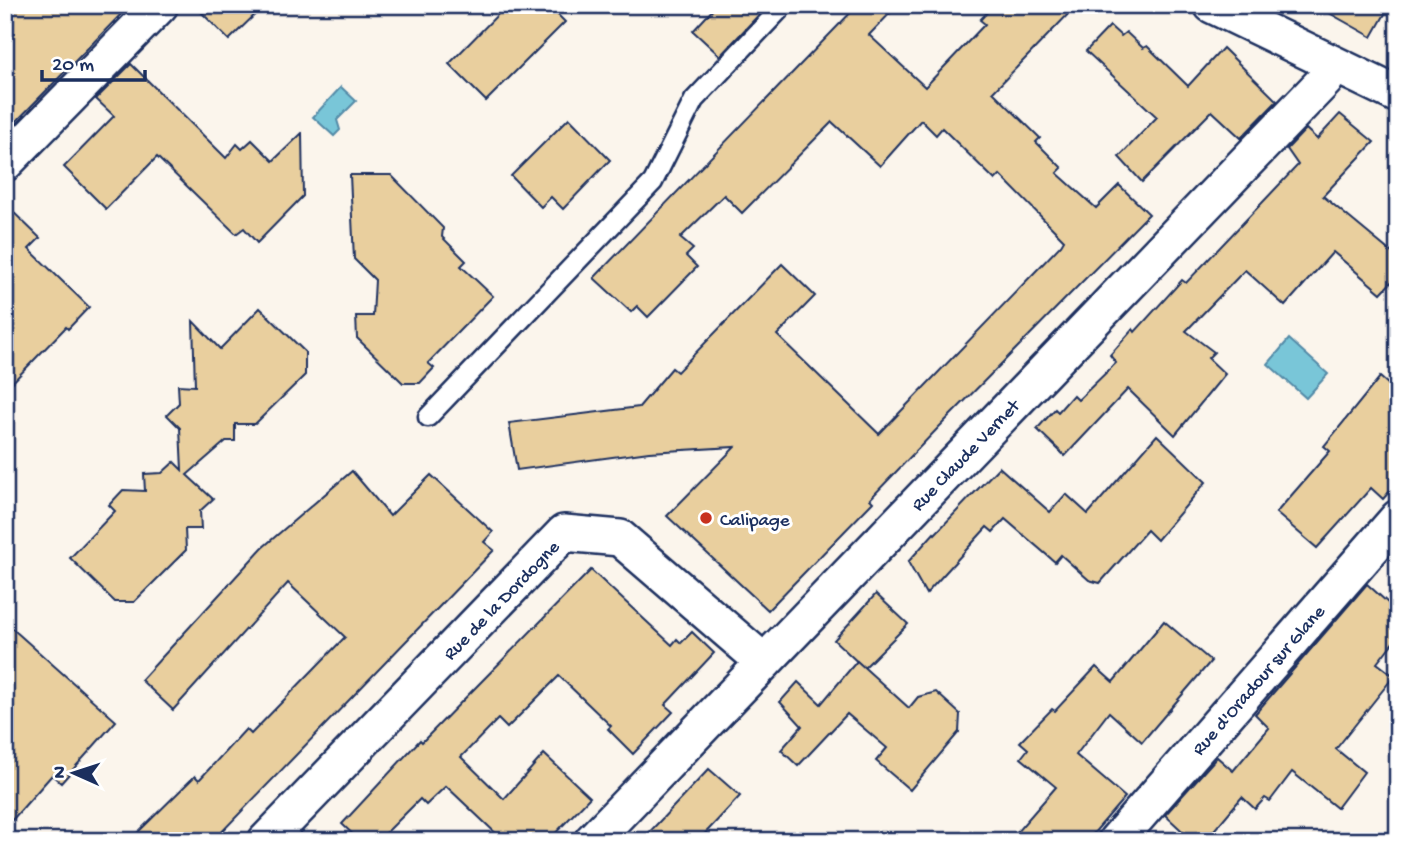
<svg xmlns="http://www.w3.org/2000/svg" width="1403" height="846" font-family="'Gochi Hand',sans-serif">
  <rect width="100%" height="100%" fill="#fbf5ec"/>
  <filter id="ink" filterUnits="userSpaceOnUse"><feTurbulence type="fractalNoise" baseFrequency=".0143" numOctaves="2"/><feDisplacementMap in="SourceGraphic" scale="14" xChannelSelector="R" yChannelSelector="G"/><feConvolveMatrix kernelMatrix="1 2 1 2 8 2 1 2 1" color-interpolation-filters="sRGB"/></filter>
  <g filter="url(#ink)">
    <g fill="#79c6d8" stroke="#538aa7" stroke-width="2">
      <path d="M341,87L356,101L337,120L340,130L334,136L313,117Z"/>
      <path d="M1289,339L1328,374L1306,398L1268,364Z"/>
    </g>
    <g fill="#e9cf9e" stroke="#1b2f5e" stroke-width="2">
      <path d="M5,5H130L5,133Z"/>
      <path d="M194,5H265L229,40Z"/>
      <path d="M507,5H548L565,22L486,101L449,64Z"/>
      <path d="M717,5H768L720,56L693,31Z"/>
      <path d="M858,5H898L869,35L925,87L985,24L980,20L994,5H1077L993,92L1040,138L1036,142L1062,168L1057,173L1096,208L1119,185L1149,214L939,427L870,499L873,502L768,610L667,516L735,447L649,452L517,470L509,423L639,407L672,368L677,372L782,264L815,296L777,335L879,434L1061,245L1064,240L1000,175L995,180L942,128L936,135L921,120L880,166L832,122L742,213L724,195L680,238L693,249L686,256L697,267L648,317L637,306L631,312L594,278Z"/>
      <path d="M1315,5H1390L1372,37Z"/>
      <path d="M1110,26L1121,36L1126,32L1143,48L1147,46L1188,86L1223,48L1277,101L1241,138L1212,111L1142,182L1119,157L1157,117L1086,51Z"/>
      <path d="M131,64L226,158L237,144L242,149L252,140L273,161L302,133L303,196L257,243L244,228L236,234L157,157L106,209L64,167L114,116L96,99Z"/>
      <path d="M1340,114L1374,142L1323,196L1398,258V275L1381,293L1333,252L1285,306L1245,270L1186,331L1214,352L1208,358L1225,374L1175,435L1128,389L1065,456L1037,429L1055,409L1058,412L1073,395L1078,400L1116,363L1110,355L1133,329L1135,332L1182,280L1186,283L1298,165L1287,149L1306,129L1317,139Z"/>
      <path d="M569,118L610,160L563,209L551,197L541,207L511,176Z"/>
      <path d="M350,175H391L443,228L442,237L466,261L461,266L493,296L428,363L434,368L420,383H403L357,338L356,316H373L375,280L354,259Z"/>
      <path d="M5,204L40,238L29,249L89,307L68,329L66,327L5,390Z"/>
      <path d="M260,308L305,352V375L255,424H235V441H226L187,475L213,499L200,511L201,529H185L186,550L134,602H115L70,558L115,511L109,505L123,490L145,491L144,474L162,473L174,462L182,470L180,428L167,415L179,403L178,385L195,386L193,321L220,349Z"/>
      <path d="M1380,377L1398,393V482L1383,499L1371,488L1317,548L1276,513L1330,451L1324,446Z"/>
      <path d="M1157,435L1206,482L1157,540L1147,530L1100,583L1089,580L1061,555L1055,562L1005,519L993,532L987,527L926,594L908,562L934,533L935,534L999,467L1050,512L1066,494L1088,514Z"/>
      <path d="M352,471L390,516L431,475L493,532L484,542L494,550L213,841H129L195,776L199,780L246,729L251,734L345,637L288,583L173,710L141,680L262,548Z"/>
      <path d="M591,570L672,645L677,639L681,643L692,632L714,653L665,705L673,712L633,754L608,729L611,726L559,676L507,728L498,719L461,757L504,799L544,754L590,797L548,841H504L446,786L426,805L420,799L378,841H360L342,824L420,740L422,742Z"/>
      <path d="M1367,584L1398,612V636L1377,663L1394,676L1336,749L1364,772L1337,808L1292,772L1270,801L1265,798L1255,809L1242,797L1205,841H1193L1165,815L1217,757L1233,771L1269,728L1255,714Z"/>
      <path d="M876,594L908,624L864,668L834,640Z"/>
      <path d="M1164,621L1211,661L1142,742L1109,712L1076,755L1125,797L1087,841H1009L1056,787L1021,758L1028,749L1020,742L1052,709L1055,711L1096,667L1113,682Z"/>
      <path d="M5,622L116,721L61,783L52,775L5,828Z"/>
      <path d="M857,661L909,708L918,697L936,692L960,714L959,732L910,790L876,761L887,748L847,714L798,766L781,750L802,726L780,702L798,682L821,704Z"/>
      <path d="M709,769L740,796L698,841H641Z"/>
    </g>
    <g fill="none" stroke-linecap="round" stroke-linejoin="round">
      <g stroke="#1b2f5e" stroke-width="23">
        <path id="lane" d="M428,417L653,182L694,100L784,5"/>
      </g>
      <g stroke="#1b2f5e" stroke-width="40">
        <g id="street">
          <path d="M1212,5L1398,95"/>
          <path d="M5,163L160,5"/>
          <path d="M266,841L564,533L620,538L764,662"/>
          <path d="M592,841L1325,80L1334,66"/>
          <path d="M1116,841L1398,518"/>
        </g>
      </g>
      <use href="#lane" stroke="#fff" stroke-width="18"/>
      <use href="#street" stroke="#fff" stroke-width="35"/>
    </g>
  </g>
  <circle fill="#c8321e" stroke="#fff" stroke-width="2.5" cx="706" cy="518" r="7"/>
  <g text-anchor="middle" stroke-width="6" stroke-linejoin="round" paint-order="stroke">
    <g font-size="19" fill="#1b2f5e" stroke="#fff">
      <text transform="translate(964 454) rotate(-46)" y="7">Rue Claude Vernet</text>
      <text transform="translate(500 599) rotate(-46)" y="7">Rue de la Dordogne</text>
      <text transform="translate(1257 679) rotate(-49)" y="7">Rue d'Oradour sur Glane</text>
    </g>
    <g font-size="19" fill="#1b2f5e" stroke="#fff" text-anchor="start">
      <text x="720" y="525">Calipage</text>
    </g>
  </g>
  <rect width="1403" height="846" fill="none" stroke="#fff" stroke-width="28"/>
  <rect x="14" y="14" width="1375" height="818" fill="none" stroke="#1b2f5e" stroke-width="2.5" filter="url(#ink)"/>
  <g transform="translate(74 773) rotate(273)" stroke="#ffffff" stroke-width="5" paint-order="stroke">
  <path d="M0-5L12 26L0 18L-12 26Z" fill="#1b2f5e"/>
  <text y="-10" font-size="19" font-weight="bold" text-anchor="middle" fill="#1b2f5e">N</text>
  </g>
  <path d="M42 70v10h103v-10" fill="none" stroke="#1b2f5e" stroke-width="3.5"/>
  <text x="52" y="70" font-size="21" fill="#1b2f5e" stroke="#ffffff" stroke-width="5" paint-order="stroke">20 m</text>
</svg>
